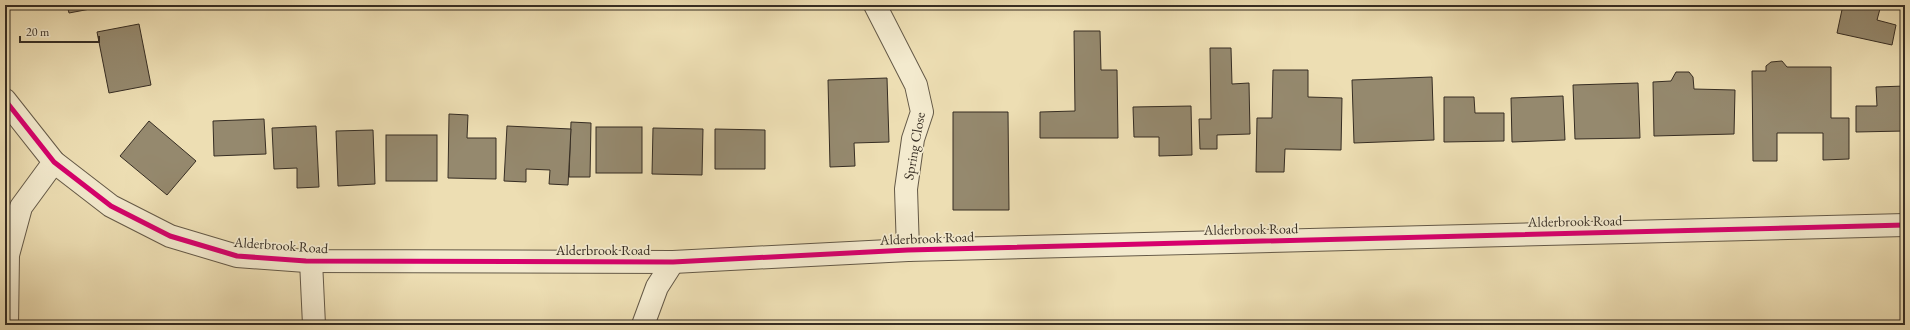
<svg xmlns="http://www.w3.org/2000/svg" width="1910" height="330" font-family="'EB Garamond',serif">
  <rect width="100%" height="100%" fill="#eddeb3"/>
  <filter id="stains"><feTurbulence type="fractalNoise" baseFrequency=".005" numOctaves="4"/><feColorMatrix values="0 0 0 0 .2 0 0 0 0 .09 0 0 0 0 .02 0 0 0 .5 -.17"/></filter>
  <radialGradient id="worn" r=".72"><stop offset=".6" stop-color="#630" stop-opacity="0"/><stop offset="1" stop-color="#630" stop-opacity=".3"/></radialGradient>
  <g fill="#95896e" stroke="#362d23">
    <path d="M67,5H106V6L69,13Z"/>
    <path d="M1841,5H1881L1877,20L1896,25L1892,45L1837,33L1843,5Z"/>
    <path d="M1887,5H1900V8Z"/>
    <path d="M139,24L151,85L109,93L97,32Z"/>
    <path d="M1074,31H1100L1101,70H1117L1118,138H1040V112L1075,111Z"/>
    <path d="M1210,48H1231L1232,84L1249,83L1250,134L1217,135V149H1200L1199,119H1211Z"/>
    <path d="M1782,61L1787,67H1831V118H1849V159L1823,160V133H1777V161H1753L1752,71H1766V66L1771,62Z"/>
    <path d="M1273,70H1308V97L1342,98L1341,150L1285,149L1284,172H1256L1257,118H1272Z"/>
    <path d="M1676,72H1689L1693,77L1694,89L1735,90L1734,134L1654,136L1653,82L1671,81Z"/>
    <path d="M1432,77L1434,140L1354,143L1352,80Z"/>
    <path d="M887,78L889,142L854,143L855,166L830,167L828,80Z"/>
    <path d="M1638,83L1640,138L1575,139L1573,85Z"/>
    <path d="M1905,86V131L1856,132V106H1877L1876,87Z"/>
    <path d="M1563,96L1565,140L1512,142L1511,98Z"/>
    <path d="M1444,97H1474L1475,113H1504V141L1444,142Z"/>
    <path d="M1191,106L1192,155L1159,156V137H1134L1133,107Z"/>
    <path d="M953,112H1008L1009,210H953Z"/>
    <path d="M449,114L468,115L467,138H496V179L448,178Z"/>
    <path d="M264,119L266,154L214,156L213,121Z"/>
    <path d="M149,121L196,161L167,195L120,156Z"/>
    <path d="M571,122L591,123L590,177H569Z"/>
    <path d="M316,126L319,187L297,188V168L274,169L272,128Z"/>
    <path d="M507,126L571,129L568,185L549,184L550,170L526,169V182L504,181Z"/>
    <rect x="596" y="127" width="46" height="46"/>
    <path d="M653,128L703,129L702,175L652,174Z"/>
    <path d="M715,129L765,130V169H715Z"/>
    <path d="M373,130L375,184L338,186L336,131Z"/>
    <rect x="386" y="135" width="51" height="46"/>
    <path d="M1905,321V325H1845V322Z"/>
    <path d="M1836,324V325H1737Z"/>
  </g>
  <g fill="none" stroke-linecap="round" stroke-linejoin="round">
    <g stroke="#645947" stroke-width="24">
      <g id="minor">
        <path d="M875,5L916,85L922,112L913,139L906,189L908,250"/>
        <path d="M5,100L54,162L111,206L170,236L237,256L306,261L673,262L908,250L1905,225"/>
        <path d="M311,261L314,325"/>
        <path d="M7,325L8,255L21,207L54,162"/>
        <path d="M643,325L657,287L673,262"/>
      </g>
    </g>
    <use href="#minor" stroke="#f3eace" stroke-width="22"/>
    <g stroke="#f3eace" stroke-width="8">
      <path id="cycleway" d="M5,100L54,162L111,206L170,236L237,256L306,261L673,262L908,250L1905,225"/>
    </g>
    <use href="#cycleway" stroke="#d6006c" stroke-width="5"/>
  </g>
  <g text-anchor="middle" stroke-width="3.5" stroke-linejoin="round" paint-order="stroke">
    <g font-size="14" fill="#362d23" stroke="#f3eace">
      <text transform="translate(914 146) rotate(-80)" y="5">Spring Close</text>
      <text transform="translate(1575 221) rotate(-1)" y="5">Alderbrook Road</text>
      <text transform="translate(1251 229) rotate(-1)" y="5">Alderbrook Road</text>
      <text transform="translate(927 238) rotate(-2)" y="5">Alderbrook Road</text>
      <text transform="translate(281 245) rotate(4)" y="5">Alderbrook Road</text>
      <text x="603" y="255">Alderbrook Road</text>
    </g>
  </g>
  <rect width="1910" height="330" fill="none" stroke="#eddeb3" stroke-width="20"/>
  <rect x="6" y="6" width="1898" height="318" fill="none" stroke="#362d23" stroke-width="2"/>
  <rect x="10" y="10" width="1890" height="310" fill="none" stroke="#362d23"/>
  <path d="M20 36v6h79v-6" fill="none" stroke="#362d23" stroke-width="2"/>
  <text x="26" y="36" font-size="12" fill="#362d23" stroke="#f3eace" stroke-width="3" paint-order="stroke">20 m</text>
  <rect width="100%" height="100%" filter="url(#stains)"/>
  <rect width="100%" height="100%" fill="url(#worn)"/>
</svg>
